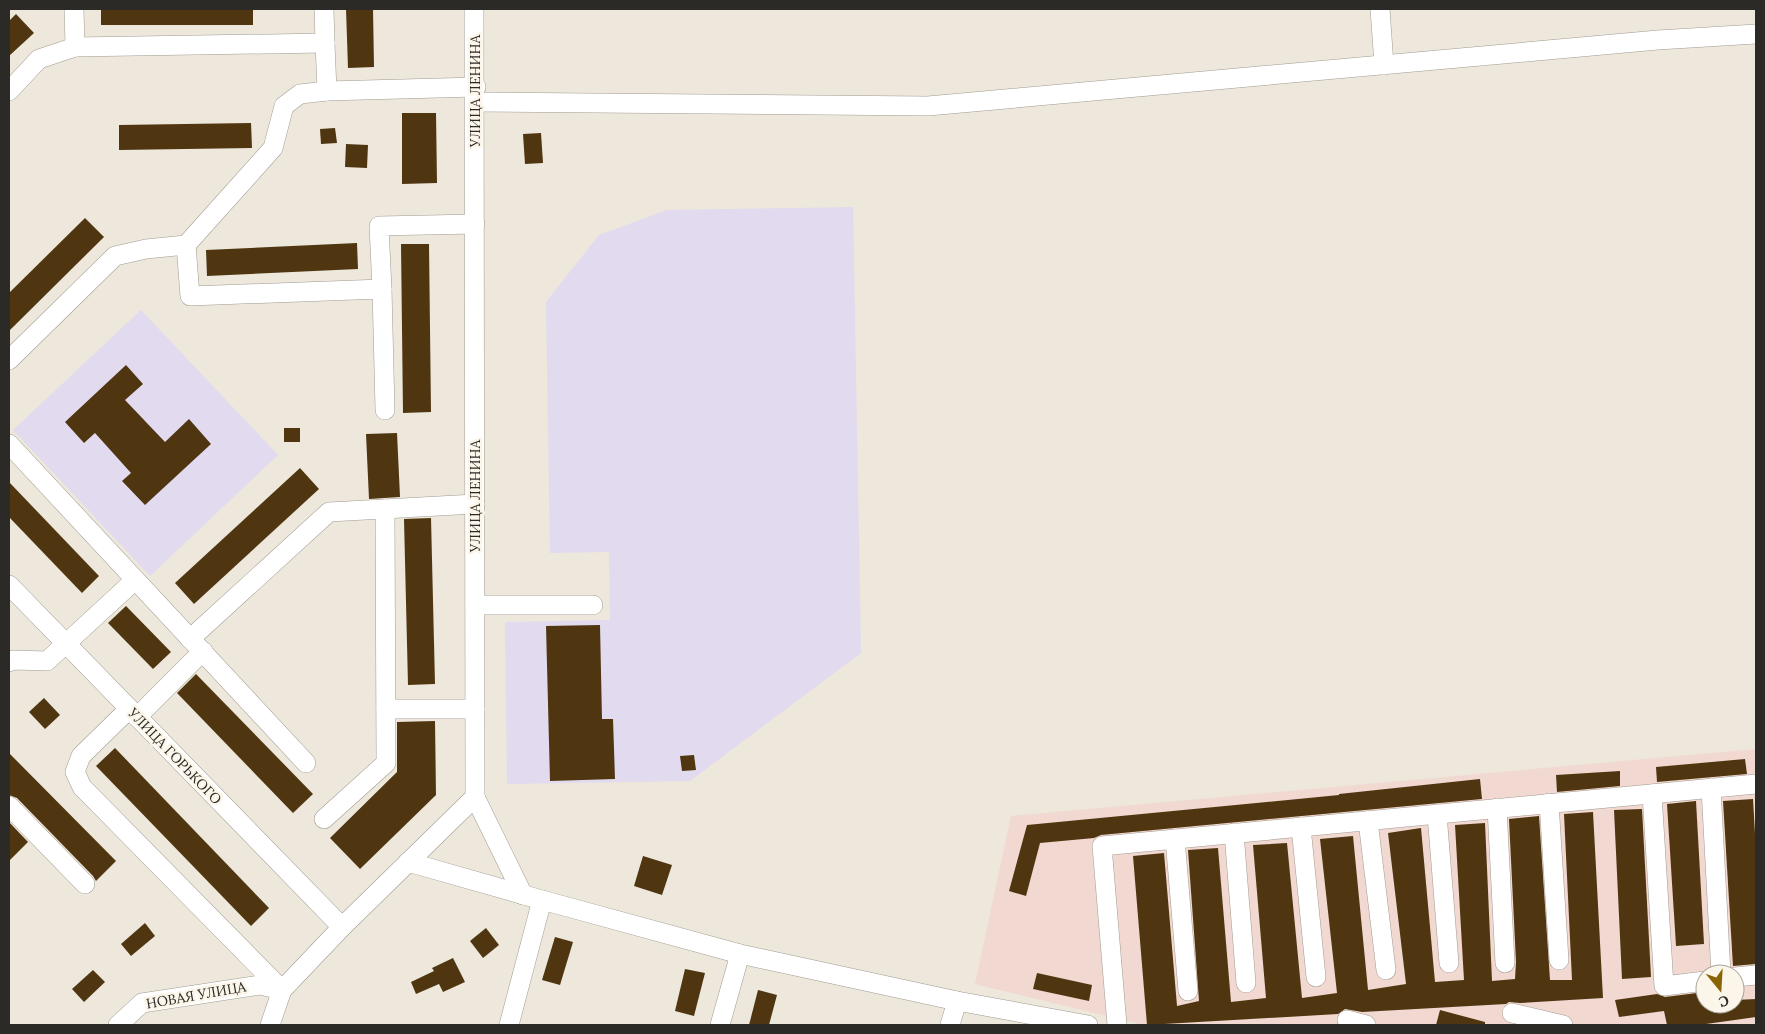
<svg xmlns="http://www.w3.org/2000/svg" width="1765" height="1034" font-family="Lora,serif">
  <rect width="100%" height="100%" fill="#ede7dc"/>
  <path fill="#f1d8d0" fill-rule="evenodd" d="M1756,749V1025H1144L975,984L1011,816ZM1705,974H1735V1004H1705Z"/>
  <g fill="#e2daef">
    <path d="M853,207L861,653L690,781L507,784L505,622L610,620L609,552L550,553L546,302L599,235L667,210Z"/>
    <path d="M141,310L278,455L150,576L13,430Z"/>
  </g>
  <g fill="#4f3611">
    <rect x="101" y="9" width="152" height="16"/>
    <path d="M346,9H373L374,67L348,68Z"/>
    <path d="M16,14L34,33L9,56V21Z"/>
    <path d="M402,113H436L437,183L402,184Z"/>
    <path d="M251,123L252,148L119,150V125Z"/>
    <path d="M335,128L337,143L321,144L320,129Z"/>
    <path d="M541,133L543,163L525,164L523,134Z"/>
    <path d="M346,144L368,145L367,168L345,167Z"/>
    <path d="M85,218L104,237L9,331V293Z"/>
    <path d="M357,243L358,269L207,276L206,250Z"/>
    <path d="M401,244H429L431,412L403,413Z"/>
    <path d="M126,365L143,384L125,400L165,442L189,419L211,444L145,505L122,481L131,473L95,433L84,443L65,422Z"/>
    <rect x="284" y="428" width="16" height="14"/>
    <path d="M397,433L400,497L369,499L366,434Z"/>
    <path d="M300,468L319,489L194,604L175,583Z"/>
    <path d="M9,482L99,576L82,593L9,517Z"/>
    <path d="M431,518L435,684L408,685L404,519Z"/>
    <path d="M126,606L171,652L153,669L108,623Z"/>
    <path d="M600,625L602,719H613L615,779L550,781L546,626Z"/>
    <path d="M196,674L313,794L293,813L177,693Z"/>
    <path d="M44,698L60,715L45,729L29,712Z"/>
    <path d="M435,721L436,795L360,869L330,838L397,772V722Z"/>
    <path d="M115,748L269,908L251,926L96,766Z"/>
    <path d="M9,753L116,861L96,881L93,876L17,798L9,795Z"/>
    <path d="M694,755L696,770L682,771L680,756Z"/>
    <path d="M1745,759L1747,774L1657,782L1656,767Z"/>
    <path d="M1620,771V786L1557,792L1556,775Z"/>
    <path d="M1480,779L1482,799L1101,835L1094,838L1040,843L1026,896L1009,891L1027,825L1339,795V794Z"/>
    <path d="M1753,799L1756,851V964L1733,966L1723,801Z"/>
    <path d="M1696,801L1704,944L1676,946L1667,804Z"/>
    <path d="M1642,809L1651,977L1622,979L1614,810Z"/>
    <path d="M1593,812L1603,998L1520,1003L1509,1002L1506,1004L1362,1012L1345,1009L1338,1014L1147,1025L1133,856L1164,853L1177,1006L1199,1001L1188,850L1218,848L1231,1002L1266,998L1253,845L1287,843L1302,998L1337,993L1320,839L1353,836L1368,990L1406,984L1388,833L1421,828L1435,982L1464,980L1455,825L1485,823L1492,981L1515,979L1516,962L1509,819L1539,816L1550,980H1572L1564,814Z"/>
    <path d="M9,822L28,842L9,861Z"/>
    <path d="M643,856L672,865L662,895L634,886Z"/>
    <path d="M145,923L155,936L131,956L121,944Z"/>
    <path d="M486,928L499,945L483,958L470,941Z"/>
    <path d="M555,937L573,942L560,985L542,980Z"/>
    <path d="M453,958L465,982L443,992L439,984L416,994L411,982L434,971L432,968Z"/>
    <path d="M685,969L705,973L694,1016L675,1011Z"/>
    <path d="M93,970L105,982L84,1002L72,989Z"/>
    <path d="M1037,973L1092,985L1089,1001L1033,989Z"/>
    <path d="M758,990L777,995L769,1025H749Z"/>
    <path d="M1705,992V1004H1735V1000L1756,999V1017L1699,1025H1667L1664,1011L1619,1017L1615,1000L1657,994L1665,997Z"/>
    <path d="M1440,1010L1485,1022V1025H1436Z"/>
  </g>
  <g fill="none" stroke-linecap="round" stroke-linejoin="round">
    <g stroke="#a19b91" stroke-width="20">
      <g id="minor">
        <path d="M324,9L325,43"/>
        <path d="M1380,9L1384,65"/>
        <path d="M9,91L39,59L75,47L74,9"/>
        <path d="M327,91L476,87"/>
        <path d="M476,102L928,106L1658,40L1756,34"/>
        <path d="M186,245L190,296L382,289L385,410"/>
        <path d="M382,289L379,226L475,224"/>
        <path d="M9,360L115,256L146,249L186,245L273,148L284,106L300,94L327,91L325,43L75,47"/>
        <path d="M9,444L306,763"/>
        <path d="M9,585L342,927"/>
        <path d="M475,605H593"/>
        <path d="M190,639L329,512L475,504"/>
        <path d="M9,662L13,660L47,661L135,580"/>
        <path d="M129,709L81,756L75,772L82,787L282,990"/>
        <path d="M386,709H475"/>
        <path d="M137,717L203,651"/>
        <path d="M1711,788L1721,974"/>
        <path d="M1652,794L1664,986L1705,981"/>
        <path d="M475,797L523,895"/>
        <path d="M1549,803L1559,960"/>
        <path d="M9,806L85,884"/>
        <path d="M1497,808L1505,963"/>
        <path d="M1437,814L1449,963"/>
        <path d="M324,819L386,763L385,509"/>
        <path d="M1368,821L1386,970"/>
        <path d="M1301,827L1316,977"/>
        <path d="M1234,833L1246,983"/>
        <path d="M1175,839L1188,991"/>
        <path d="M408,862L542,900L740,954L957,1001L1088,1025"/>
        <path d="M1735,977L1756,975"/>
        <path d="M1512,1013L1563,1025"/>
        <path d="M1347,1020L1366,1025"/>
        <path d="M118,1025L142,1003L260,985L282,990"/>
        <path d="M270,1025L282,990L342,927L475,797L474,9"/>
        <path d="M509,1025L542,900"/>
        <path d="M720,1025L740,954"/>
        <path d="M950,1025L957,1001"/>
        <path d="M1117,1025L1102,846L1756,784"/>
      </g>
    </g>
    <use href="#minor" stroke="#fff" stroke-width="19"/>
  </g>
  <g text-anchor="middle" stroke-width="5" stroke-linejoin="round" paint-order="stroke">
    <g font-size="14" fill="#2c2a26" stroke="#fbf5ea">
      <text transform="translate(475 91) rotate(-90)" y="5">УЛИЦА ЛЕНИНА</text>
      <text transform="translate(475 496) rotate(-90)" y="5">УЛИЦА ЛЕНИНА</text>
      <text transform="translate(175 756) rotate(46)" y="5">УЛИЦА ГОРЬКОГО</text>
      <text transform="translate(196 995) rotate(-10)" y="5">НОВАЯ УЛИЦА</text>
    </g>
  </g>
  <rect width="1765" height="1034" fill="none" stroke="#2c2a26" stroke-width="20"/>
  <g transform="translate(1720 989) rotate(162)"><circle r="24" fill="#fbf5ea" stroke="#a8a49c"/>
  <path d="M0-4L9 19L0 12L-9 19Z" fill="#896502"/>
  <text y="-8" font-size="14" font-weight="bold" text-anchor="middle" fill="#2c2a26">С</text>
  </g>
</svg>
